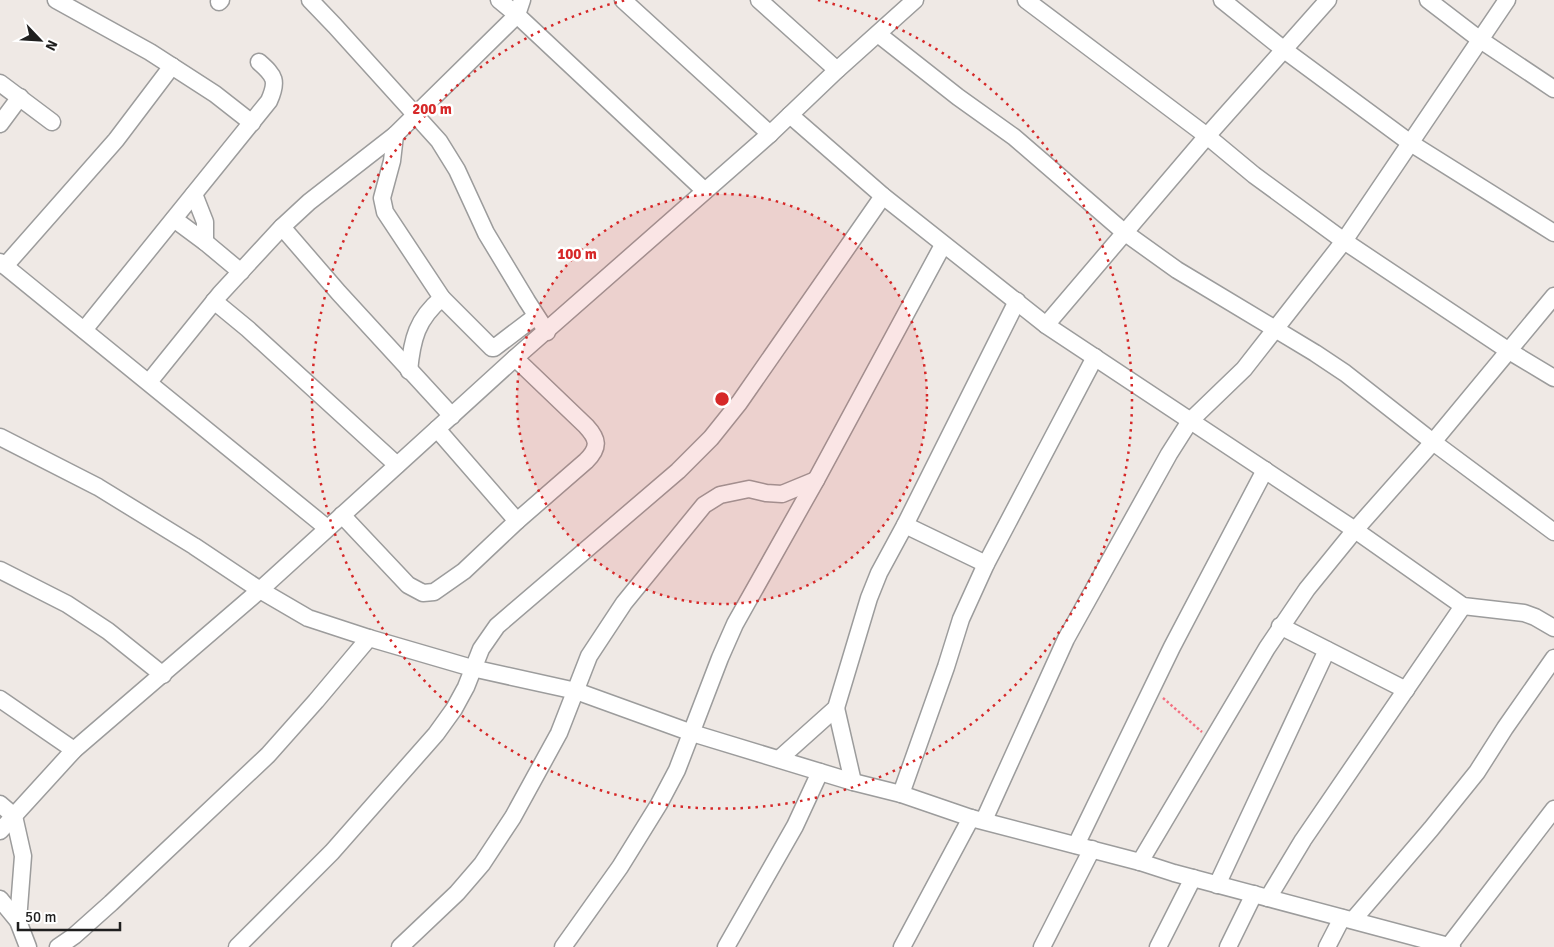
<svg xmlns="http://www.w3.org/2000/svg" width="1554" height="947" font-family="Signika,sans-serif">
  <rect width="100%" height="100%" fill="#efe9e5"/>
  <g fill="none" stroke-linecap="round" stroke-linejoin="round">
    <g stroke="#9c9c9c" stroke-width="19">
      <g id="street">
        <path d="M56,0L150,52L215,94L252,123"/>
        <path d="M310,0L335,26L439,141L457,170L486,233L527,301L547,332"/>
        <path d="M499,0L517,15L705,191"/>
        <path d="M623,0L770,134"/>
        <path d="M759,0L837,70"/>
        <path d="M1026,0L1207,136L1254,175L1344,241L1509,351L1554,378"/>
        <path d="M1222,0L1283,49L1409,142L1554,233"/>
        <path d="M1428,0L1479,39L1554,89"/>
        <path d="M219,2L221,0"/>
        <path d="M878,34L958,97L1014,137L1124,232L1177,270L1315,353L1345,373L1433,442L1554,532"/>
        <path d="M0,83L52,122"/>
        <path d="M790,115L883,196L1046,325L1355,530L1463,606L1524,613L1535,617L1554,628"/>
        <path d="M0,124L20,97"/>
        <path d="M395,135L392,161L382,198L385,212L442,298L492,348H494L536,316"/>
        <path d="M194,194L205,222V242"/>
        <path d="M174,219L205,242L241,272"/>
        <path d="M282,227L339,293L452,416"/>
        <path d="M0,262L327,528"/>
        <path d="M5,266L116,140L172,66"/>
        <path d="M214,301L248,329L397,465"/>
        <path d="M1046,325L1207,136L1328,0"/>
        <path d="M84,330L269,101C278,81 275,76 259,62"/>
        <path d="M409,371C412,339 417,319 442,298"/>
        <path d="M149,382L220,294L282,227L309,202L395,135L517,15L522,0"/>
        <path d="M437,429L517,521"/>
        <path d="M0,437L98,487L194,546L260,590L308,618L369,638L472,668L576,691L692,733L853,782L901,794L971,818L1140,862L1174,873L1452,947"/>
        <path d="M342,515L408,585L423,593L434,592L464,571L517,521L586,461C600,447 598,439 586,426L515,358"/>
        <path d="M905,525L986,564"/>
        <path d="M0,570L67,604L108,631L163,675"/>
        <path d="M1280,626L1406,690"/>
        <path d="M0,699L74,750"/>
        <path d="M836,708L853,782"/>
        <path d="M779,759L836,708L869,598L879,573L905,525L1017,301"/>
        <path d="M901,794L946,667L961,619L986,564L1095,357"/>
        <path d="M0,804L14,816L23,856L18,921"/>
        <path d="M984,820L1066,639L1169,454L1190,421L1244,369L1344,241L1507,0"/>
        <path d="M0,831L74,750L260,590L515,358L770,134L837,70L915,0"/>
        <path d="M1076,845L1172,647L1265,470"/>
        <path d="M1140,862L1267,648L1307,589L1355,530L1433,442L1554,296"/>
        <path d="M1217,885L1327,650"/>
        <path d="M1268,898L1303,840L1463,606"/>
        <path d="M0,899L18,921L28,947"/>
        <path d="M1353,920L1431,829L1477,772L1505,728L1554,658"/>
        <path d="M58,947L74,936L111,903L268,755L316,701L369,638"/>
        <path d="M237,947L332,852L436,734L454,709L466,687L481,649L497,626L678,471L711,438L739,403L883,196"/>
        <path d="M400,947L457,893L482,864L513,817L559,733L589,656L624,603L704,505L720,495L749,489L766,493L782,494L816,480"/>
        <path d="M563,947L620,867L659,804L677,770L720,658L735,624L816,480L943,245"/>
        <path d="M726,947L795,826L820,772"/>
        <path d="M902,947L971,818"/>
        <path d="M1042,947L1092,849"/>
        <path d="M1158,947L1193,878"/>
        <path d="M1228,947L1254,894"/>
        <path d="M1327,947L1342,918"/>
        <path d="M1448,947L1554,809"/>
      </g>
    </g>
    <path stroke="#f47182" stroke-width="2.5" stroke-dasharray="2.5 2.5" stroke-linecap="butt" d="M1163,698L1202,732"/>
    <use href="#street" stroke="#fff" stroke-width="16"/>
  </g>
  <circle cx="722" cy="399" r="205" fill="#d62828" fill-opacity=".12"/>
  <g fill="none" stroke="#d62828" stroke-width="2.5" stroke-dasharray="2.5 5">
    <circle cx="722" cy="399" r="205"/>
    <path d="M818 0A410 410 0 1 1 626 0"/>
  </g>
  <circle cx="722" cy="399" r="8" fill="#d62828" stroke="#fff" stroke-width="2.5"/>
  <g font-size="15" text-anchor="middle" font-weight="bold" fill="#d62828" stroke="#fff" stroke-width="5" stroke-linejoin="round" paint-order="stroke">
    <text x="432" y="114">200 m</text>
    <text x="577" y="259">100 m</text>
  </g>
  <g transform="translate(40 40) rotate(115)" stroke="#ffffff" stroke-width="4" paint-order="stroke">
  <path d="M0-4L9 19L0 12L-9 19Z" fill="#1f1f1f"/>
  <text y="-8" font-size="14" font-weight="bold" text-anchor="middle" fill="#1f1f1f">N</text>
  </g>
  <path d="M18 922v8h102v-8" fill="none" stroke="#1f1f1f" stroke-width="2.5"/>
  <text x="25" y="922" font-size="15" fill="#1f1f1f" stroke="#ffffff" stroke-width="4" paint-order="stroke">50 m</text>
</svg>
